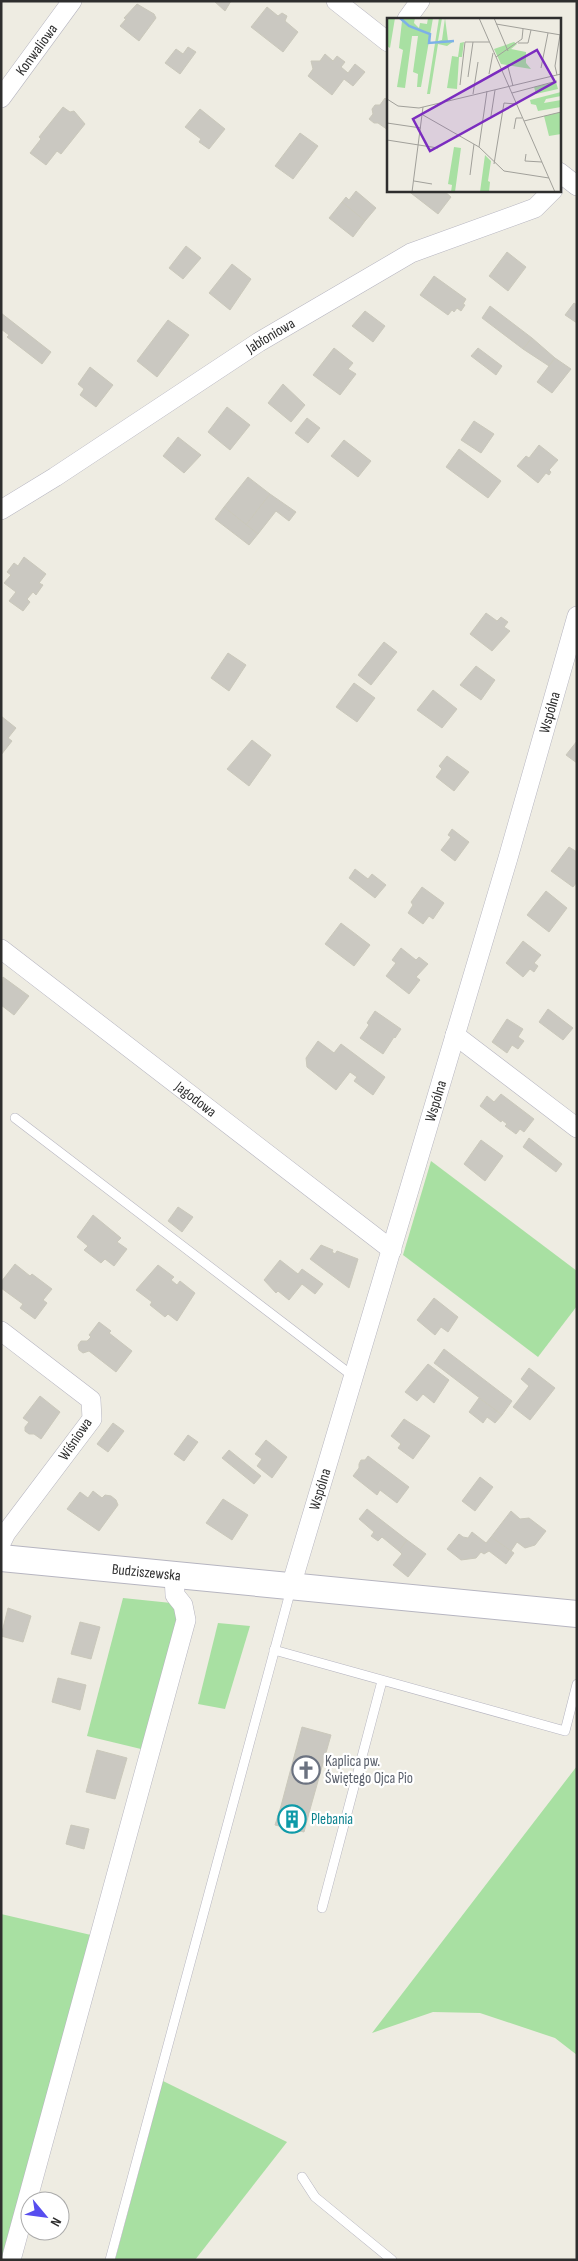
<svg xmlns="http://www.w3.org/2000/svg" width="578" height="2261" font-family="'Sofia Sans Condensed',sans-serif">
  <rect width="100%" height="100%" fill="#eeece2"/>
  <g fill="#a8e0a2">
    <path d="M431,1161L577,1271V1306L538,1357L403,1255Z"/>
    <path d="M123,1598L181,1604L141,1749L87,1736Z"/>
    <path d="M218,1623L250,1626L225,1709L198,1704Z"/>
    <path d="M577,1766V2055L555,2038L480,2013L433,2012L372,2033Z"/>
    <path d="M1,1914L91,1935L1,2260Z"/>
    <path d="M163,2081L287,2142L195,2260H115Z"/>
  </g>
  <g fill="#cac8c1" stroke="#cac8bb">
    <path d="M214,1H231L225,11Z"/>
    <path d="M137,4L154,14L156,18L139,41L120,26L126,19L124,18Z"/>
    <path d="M267,7L278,16L282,13L287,16L285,21L298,32L283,52L251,27Z"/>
    <path d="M188,47L196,52L180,74L165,63L176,49L183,54Z"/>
    <path d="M325,54L333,61L337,56L345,62L341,67L348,73L355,64L365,72L353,86L344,79L332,95L308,76L313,69L311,61H320Z"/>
    <path d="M385,98L388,101V130L378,123H374L369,119L373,114L372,109L375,105H380Z"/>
    <path d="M63,107L70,112L74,111L85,124L61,154L57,151L46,165L30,153L41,139L39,137Z"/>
    <path d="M200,109L225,129L209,149L199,142L201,139L185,127Z"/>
    <path d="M300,133L318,146L293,179L275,166Z"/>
    <path d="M407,190H445L444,191L451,197L438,214Z"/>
    <path d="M356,191L376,208L365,221L342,202L346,197L349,200Z"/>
    <path d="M342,202L365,221L353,237L329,218Z"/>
    <path d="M186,246L201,258L183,279L169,268Z"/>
    <path d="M507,252L526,267L508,291L489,276Z"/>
    <path d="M232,264L251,279L230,310L209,293Z"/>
    <path d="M434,276L466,299L463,304L465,305L461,311L457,308L454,312L452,310L448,315L420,295Z"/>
    <path d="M574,303L577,305V323L565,315Z"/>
    <path d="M490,306L532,338L523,349L482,318Z"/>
    <path d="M365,311L385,326L373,342L352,326Z"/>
    <path d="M1,313L51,352L42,364L7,337L9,335L1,329Z"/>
    <path d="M168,320L189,335L157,377L137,361Z"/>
    <path d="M532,338L555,358L549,366L523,349Z"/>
    <path d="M334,348L353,363L348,369L356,374L340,395L313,375Z"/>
    <path d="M478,348L502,366L496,375L471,356Z"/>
    <path d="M555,358L571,369L552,393L537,382Z"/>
    <path d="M90,367L113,385L96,407L80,395L84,389L78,384Z"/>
    <path d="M283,384L305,405L291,422L268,403Z"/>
    <path d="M227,407L250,425L230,450L208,432Z"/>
    <path d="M307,418L320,428L308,443L295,433Z"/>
    <path d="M474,421L494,434L481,453L461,440Z"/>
    <path d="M178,437L201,455L184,473L163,456Z"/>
    <path d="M344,440L371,461L358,477L331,456Z"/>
    <path d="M539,445L558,460L549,470L551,472L549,475L546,473L538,483L517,466L526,456L529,458Z"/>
    <path d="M459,449L501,481L488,498L446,467Z"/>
    <path d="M248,477L270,494L246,525L224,507Z"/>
    <path d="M270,494L296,512L289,521L276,511L258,534L246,525Z"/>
    <path d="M224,507L258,534L249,545L215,519Z"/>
    <path d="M24,557L46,574L39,583L43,585L36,595L33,592L27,599L30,602L23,611L9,601L16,592L4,583L11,575L7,572L14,563L18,566Z"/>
    <path d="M486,613L497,621L501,617L508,622L504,627L510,631L492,651L470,634Z"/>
    <path d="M384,642L397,652L371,685L358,675Z"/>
    <path d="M228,653L246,665L229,691L211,678Z"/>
    <path d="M476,666L495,680L481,700L460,685Z"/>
    <path d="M354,683L375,698L357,722L336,707Z"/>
    <path d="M433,690L457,709L442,728L417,710Z"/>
    <path d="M1,716L16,728L8,738L12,741L1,755Z"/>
    <path d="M252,740L271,755L249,786L227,769Z"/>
    <path d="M577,741V763L566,755Z"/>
    <path d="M447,756L469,772L454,791L436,777L442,769L439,766Z"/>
    <path d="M452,829L469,842L455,861L441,850L451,837L448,835Z"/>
    <path d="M569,847L577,852V882L573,887L551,871Z"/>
    <path d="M355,869L368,879L372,874L386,885L375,898L349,878Z"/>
    <path d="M422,887L444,903L433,919L429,916L423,924L408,913L413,905L411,902Z"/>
    <path d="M546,891L567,908L549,932L527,915Z"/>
    <path d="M341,923L370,945L354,966L325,944Z"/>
    <path d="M523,941L541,955L534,963L538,966L534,972L530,969L523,977L506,963Z"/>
    <path d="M401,948L416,960L419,957L428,964L416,977L420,980L409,994L386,976L396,963L392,960Z"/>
    <path d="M3,977L29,996L14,1015L1,1005Z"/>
    <path d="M548,1009L573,1028L563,1040L539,1022Z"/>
    <path d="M375,1011L401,1029L395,1038L394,1037L383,1054L360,1038L369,1025L367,1023Z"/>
    <path d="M507,1019L523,1029L518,1037L524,1041L518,1049L512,1045L507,1053L492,1042Z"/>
    <path d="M318,1041L334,1053L341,1044L385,1077L373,1095L354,1081L357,1077L350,1072L336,1090L307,1067L306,1058Z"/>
    <path d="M501,1094L534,1119L524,1132L520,1129L516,1134L505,1126L507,1124L502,1120L501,1122L480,1106L487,1096L494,1102Z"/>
    <path d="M529,1138L562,1164L556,1172L523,1147Z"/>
    <path d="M481,1140L503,1156L485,1181L464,1164Z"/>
    <path d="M178,1207L193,1217L182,1232L168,1221Z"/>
    <path d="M93,1215L121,1238L117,1242L127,1249L114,1266L105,1259L101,1263L84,1250L88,1246L77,1237Z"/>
    <path d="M321,1245L333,1250L332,1252L335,1254L337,1251L358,1259L349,1288L310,1259Z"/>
    <path d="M280,1260L298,1274L302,1269L323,1284L315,1294L302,1284L289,1300L278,1291L276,1293L264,1280Z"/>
    <path d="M15,1264L30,1276L32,1274L52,1289L43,1300L47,1303L35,1319L20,1308L23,1304L1,1288V1282Z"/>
    <path d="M158,1265L174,1277L171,1280L177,1285L180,1281L195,1293L177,1321L168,1314L165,1317L150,1305L152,1302L136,1290Z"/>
    <path d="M434,1298L458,1317L448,1332L441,1327L435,1335L417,1320Z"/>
    <path d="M99,1322L111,1331L109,1333L132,1351L116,1372L89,1351L83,1353L79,1350L78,1345L81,1341H87L91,1337L89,1335Z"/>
    <path d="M444,1349L512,1401L502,1415L434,1363Z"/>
    <path d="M428,1364L449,1380L434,1403L423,1394L417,1401L405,1392Z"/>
    <path d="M529,1368L555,1388L530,1420L513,1407L529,1386L521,1379Z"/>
    <path d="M40,1396L60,1412L41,1439L34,1434H29L25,1431V1427L29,1422L23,1418Z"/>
    <path d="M479,1398L502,1415L495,1423L487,1417L483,1423L469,1412Z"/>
    <path d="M404,1419L430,1436L413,1459L398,1448L401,1444L391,1436Z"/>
    <path d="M113,1423L124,1431L108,1452L97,1444Z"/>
    <path d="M188,1435L198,1442L184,1461L174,1454Z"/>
    <path d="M266,1440L287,1457L272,1478L257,1466L262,1459L255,1454Z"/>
    <path d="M229,1450L261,1476L254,1484L222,1458Z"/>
    <path d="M368,1456L409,1487L397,1503L380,1490L377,1495L353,1476L359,1468V1464L361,1460H365Z"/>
    <path d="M480,1477L493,1487L475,1511L462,1501Z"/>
    <path d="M93,1491L102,1498L105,1495L111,1496L116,1500L118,1505L99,1531L67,1509L80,1492L88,1498Z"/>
    <path d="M223,1499L248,1515L232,1540L206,1523Z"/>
    <path d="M367,1509L407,1540L399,1551L382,1537L378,1541L371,1536L374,1532L359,1519Z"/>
    <path d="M511,1511L520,1519L529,1518L546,1531L535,1545L525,1548L517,1542L511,1551L491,1537Z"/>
    <path d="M472,1532L486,1543L491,1537L514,1553L506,1564L489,1551L484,1554L481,1552L476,1558L461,1560L447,1549L459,1534L463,1537L468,1538Z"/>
    <path d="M407,1540L426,1554L408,1577L393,1565L402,1554L399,1551Z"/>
    <path d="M8,1608L31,1616L23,1642L1,1636Z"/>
    <path d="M80,1622L100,1627L91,1659L71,1654Z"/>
    <path d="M58,1678L86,1685L80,1710L52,1702Z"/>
    <path d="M302,1727L331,1735L309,1813L281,1806Z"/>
    <path d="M97,1750L127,1758L115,1799L86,1792Z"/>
    <path d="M281,1806L309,1813L304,1832L275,1825Z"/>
    <path d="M71,1825L89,1829L84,1849L66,1844Z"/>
  </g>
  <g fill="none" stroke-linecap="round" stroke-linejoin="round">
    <g stroke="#b6b5c0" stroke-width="10">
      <g id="lane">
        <path d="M15,1118L354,1377"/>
        <path d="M274,1650L565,1731L577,1684"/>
        <path d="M322,1908L382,1681"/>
        <path d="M302,2177L315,2197L392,2260"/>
        <path d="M110,2260L291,1589"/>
      </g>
    </g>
    <g stroke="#b6b5c0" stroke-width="20">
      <g id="street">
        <path d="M336,1L388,42"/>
        <path d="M407,19L420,1"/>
        <path id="s1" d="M1,98L72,1"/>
        <path d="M559,172L577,186"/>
        <path id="s2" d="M1,510L55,477L259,342L411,253L535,208L553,190"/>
        <path id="s3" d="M1,949L392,1250"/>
        <path d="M455,1035L577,1128"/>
        <path d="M1,1331L91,1400L92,1419L6,1533L1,1543"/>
        <path id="s4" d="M291,1586L508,858L577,616"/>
        <path d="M11,2260L186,1620L183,1605L175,1595L174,1575"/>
      </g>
    </g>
    <g stroke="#b6b5c0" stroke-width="28">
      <g id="secondary">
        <path id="s5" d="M1,1558L577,1614"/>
      </g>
    </g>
    <use href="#lane" stroke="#fff" stroke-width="9"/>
    <use href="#street" stroke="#fff" stroke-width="19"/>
    <use href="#secondary" stroke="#fff" stroke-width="26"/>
  </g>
  <defs>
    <g id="church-ring" transform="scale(1.4375)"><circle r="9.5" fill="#fff" stroke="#6b7280" stroke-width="1.5"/><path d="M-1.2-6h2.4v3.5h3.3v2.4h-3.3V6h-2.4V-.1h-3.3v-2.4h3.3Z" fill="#6b7280"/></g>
    <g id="building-ring" transform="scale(1.4375)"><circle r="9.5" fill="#fff" stroke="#0f9aa8" stroke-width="1.5"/><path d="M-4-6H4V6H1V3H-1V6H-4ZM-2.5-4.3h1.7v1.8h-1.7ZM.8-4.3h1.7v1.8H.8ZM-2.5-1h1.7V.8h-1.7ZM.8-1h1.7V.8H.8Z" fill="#0f9aa8"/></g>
  </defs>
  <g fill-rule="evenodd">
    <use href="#church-ring" x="306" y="1770"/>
    <use href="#building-ring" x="292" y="1819"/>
  </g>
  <g text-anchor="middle" stroke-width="4.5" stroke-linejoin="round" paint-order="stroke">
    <g font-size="15" fill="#2e2e2e" stroke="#fff">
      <text dy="5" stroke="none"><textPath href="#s1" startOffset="60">Konwaliowa</textPath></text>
      <text dy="5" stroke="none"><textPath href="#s2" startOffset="321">Jabłoniowa</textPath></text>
      <text dy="5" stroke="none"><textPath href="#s4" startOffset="911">Wspólna</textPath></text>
      <text dy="5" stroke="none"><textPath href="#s3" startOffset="246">Jagodowa</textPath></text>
      <text dy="5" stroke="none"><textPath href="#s4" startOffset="506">Wspólna</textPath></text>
      <text transform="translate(75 1439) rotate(-56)" y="5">Wiśniowa</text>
      <text dy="5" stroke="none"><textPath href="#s4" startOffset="101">Wspólna</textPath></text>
      <text dy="5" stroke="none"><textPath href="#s5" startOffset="146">Budziszewska</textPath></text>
    </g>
    <g font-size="15" fill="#5b616d" stroke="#fff" text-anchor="start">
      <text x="325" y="1766">Kaplica pw.<tspan x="325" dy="17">Świętego Ojca Pio</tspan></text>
    </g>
    <g font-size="15" fill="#0d838f" stroke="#fff" text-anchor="start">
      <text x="311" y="1824">Plebania</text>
    </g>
  </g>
  <g transform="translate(387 18)">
    <rect width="174" height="174" fill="#eeece2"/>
    <path d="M1,0H8L3,30L0,28ZM13,0H28L27,5L32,10L33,5L40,6L41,0H46L34,69H30L31,56L26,54L31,18H25L18,70L10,69L16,32L12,30L15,3ZM52,0H55L51,23L55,22L58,0L61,23H67L60,28L51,26L43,76H40ZM77,24L75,39H72L70,71L60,70L65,38L71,39L73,25ZM127,24L130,26L124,31L139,34V45L144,51L114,46L107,31ZM169,64L171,71L149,76L147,69ZM174,74V78L159,81L157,85L174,82V89L151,93L149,87L144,86L143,82ZM174,94V116L162,118L157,98ZM67,129L74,130L68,174H64L65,167L61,166ZM98,137L104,143L101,163L103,164L102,174H93Z" fill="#a8e0a2"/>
    <path fill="none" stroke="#7db1e8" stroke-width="2.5" d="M13,0L22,8L43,16L42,25L67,23"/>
    <path fill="none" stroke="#a1a09a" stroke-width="1" d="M92,0L168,174M107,0L121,33M109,6L174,17M78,24H102M131,25H141L144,12M109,39L135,21L136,11M154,50L161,15M114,51L121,49L126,68M102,56L106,35M170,57L168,48L173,17M81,59L86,24M73,67L78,24M125,75L170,63M86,76L91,44M0,81L11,88L32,90L174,56M36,97L92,129L117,153L162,160M104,98L108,72M137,103L174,94M0,105L34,110M127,111L129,100H135M0,122L51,130M92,129L100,73M139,136L138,143L155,144M107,146L117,85L129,86M83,157L87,126M27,163L45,166M25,174L36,89"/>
    <path fill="#7b2cbf" fill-opacity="0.15" stroke="#7b2cbf" stroke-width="2.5" d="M150,32L168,64L43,133L26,101Z"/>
    <rect width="174" height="174" fill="none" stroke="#2e2e2e" stroke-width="2.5"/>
  </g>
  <rect width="578" height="2261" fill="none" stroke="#2e2e2e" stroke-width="5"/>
  <g transform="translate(45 2216) rotate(119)"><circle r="24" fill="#ffffff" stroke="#ababab"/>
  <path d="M0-4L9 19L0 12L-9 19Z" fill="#574def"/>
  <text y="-8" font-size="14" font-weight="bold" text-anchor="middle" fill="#2e2e2e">N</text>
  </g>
</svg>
